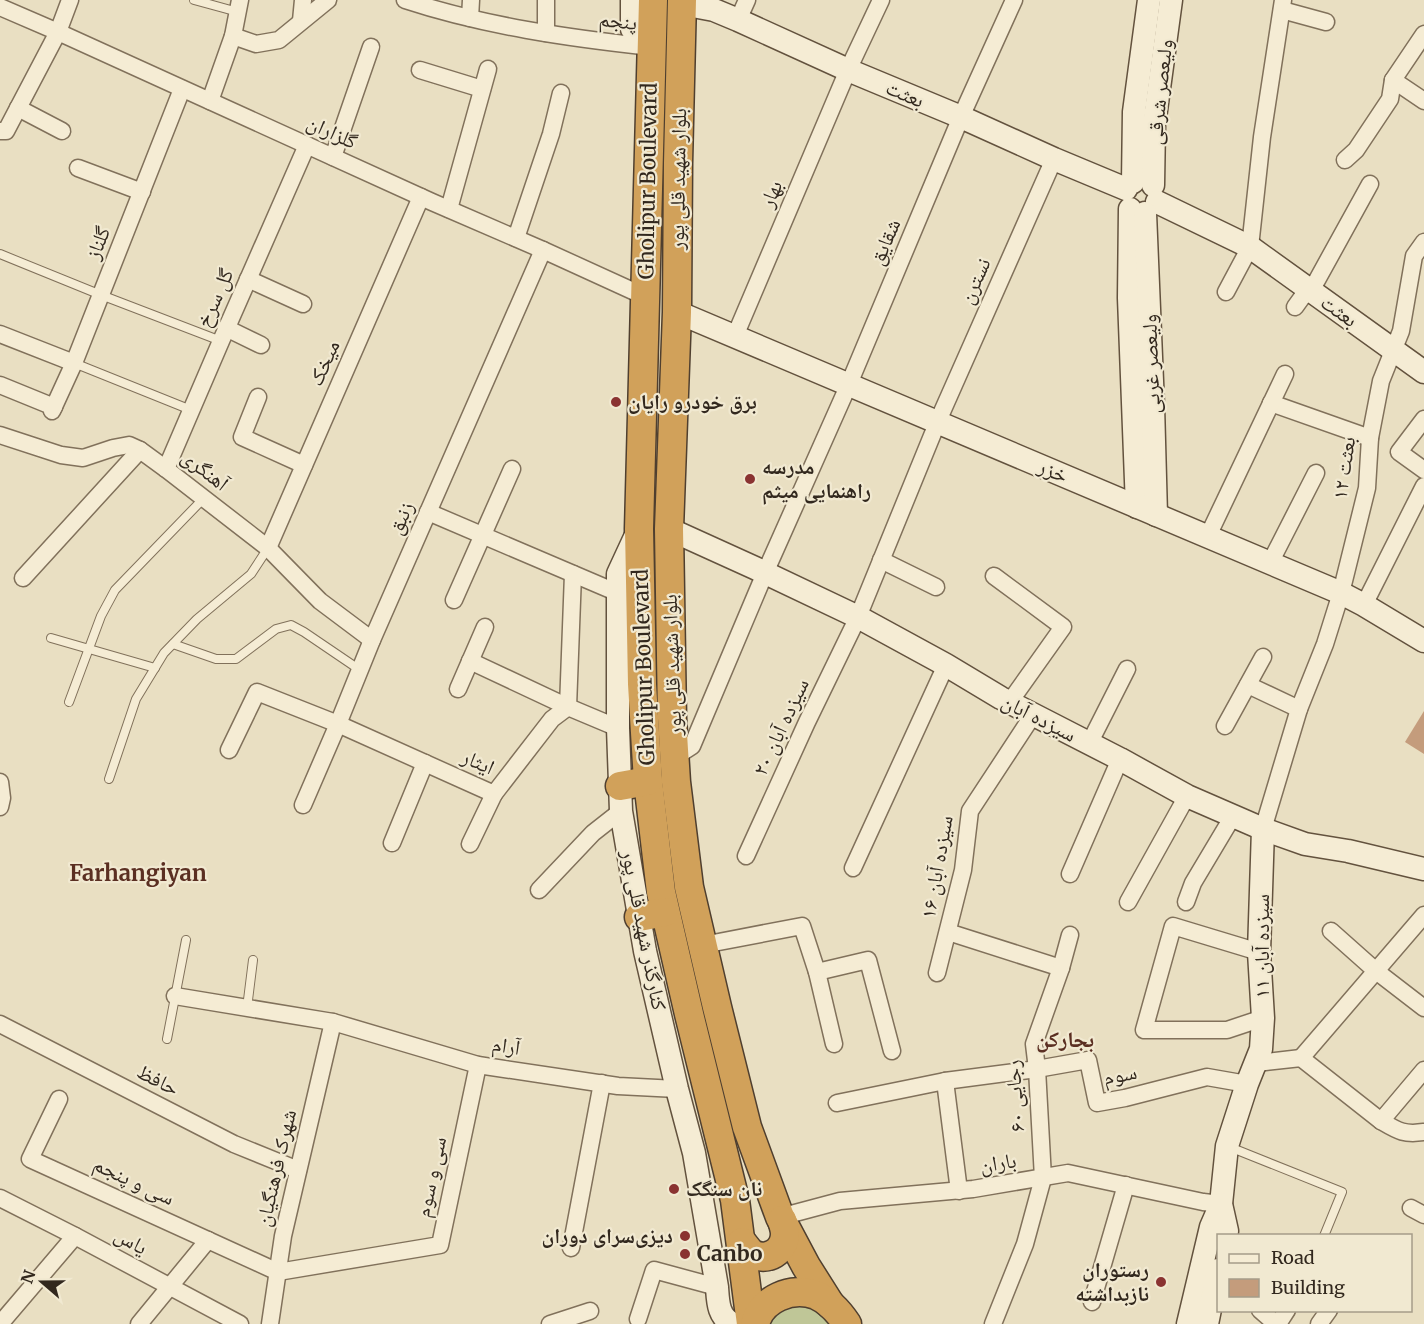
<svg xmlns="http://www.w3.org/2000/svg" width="1424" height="1324" font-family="Merriweather,'Noto Naskh Arabic',serif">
  <rect width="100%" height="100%" fill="#e9dfc2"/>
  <path fill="#bfc697" d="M807,1301L838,1324H762L772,1310Z"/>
  <path fill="#c49c7c" d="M1424,711V754L1405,742Z"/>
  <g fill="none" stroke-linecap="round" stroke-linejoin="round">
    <g stroke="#81715b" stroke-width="10">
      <g id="lane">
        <path d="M194,0L238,12"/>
        <path d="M0,254L101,295L221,341"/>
        <path d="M74,363L191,410"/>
        <path d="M51,638L155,668"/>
        <path d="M173,644L216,659H236L276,629L291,625L304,632L360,670"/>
        <path d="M69,702L101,616L115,590L204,498"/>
        <path d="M109,779L136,699L164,653L197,619L251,574L268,548"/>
        <path d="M247,1008L253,960"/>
        <path d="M167,1039L186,940"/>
        <path d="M1227,1146L1342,1192L1324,1236"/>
      </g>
    </g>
    <g stroke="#81715b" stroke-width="19">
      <g id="street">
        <path d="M405,0C484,26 568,38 651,47"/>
        <path d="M0,7L58,32L432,202L543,250L646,297"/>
        <path d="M1282,10L1326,22"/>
        <path d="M470,18L471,0"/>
        <path d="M738,20L747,0"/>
        <path d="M301,21L303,0"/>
        <path d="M546,33V0"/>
        <path d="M233,36L256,44L279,40L328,0"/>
        <path d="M420,70L482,89"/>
        <path d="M1393,80L1424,101"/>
        <path d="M210,101L233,36L240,0"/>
        <path d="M18,108L62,131"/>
        <path d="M0,131H6L58,32L70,0"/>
        <path d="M333,157L371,47"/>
        <path d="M1345,160L1356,150L1390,99L1393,80L1424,34"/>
        <path d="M78,168L142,192"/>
        <path d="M449,209L488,69"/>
        <path d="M516,238L551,134L561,93"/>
        <path d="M248,279L303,304"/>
        <path d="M1311,291L1370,184"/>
        <path d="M1226,292L1250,247L1262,137L1283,0"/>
        <path d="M1295,307L1308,289"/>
        <path d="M226,328L261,345"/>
        <path d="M0,334L74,363"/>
        <path d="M735,336L848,70L881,0"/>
        <path d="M0,385L54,407"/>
        <path d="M258,397L242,437L304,465"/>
        <path d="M1271,403L1370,438"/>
        <path d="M52,411L74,363L182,89"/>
        <path d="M1424,419L1399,452L1424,470"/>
        <path d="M0,435L61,455L83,458L113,448L129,445L140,450L166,469L268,548L320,601L372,640"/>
        <path d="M166,469L221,341L307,145"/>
        <path d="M428,512L618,593"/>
        <path d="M1208,536L1285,374"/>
        <path d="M268,548L421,197"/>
        <path d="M881,560L936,587"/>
        <path d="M1270,563L1316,473"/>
        <path d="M994,576L1063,627L1009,703"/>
        <path d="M23,578L140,450"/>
        <path d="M454,600L512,469"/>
        <path d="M1364,605L1424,486"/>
        <path d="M470,661L568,707L618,728"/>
        <path d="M1248,685L1299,709"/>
        <path d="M458,689L485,627"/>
        <path d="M1225,726L1263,657"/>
        <path d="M1089,744L1127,669"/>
        <path d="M229,750L257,692L338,724L494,794L552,719L568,707L573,574"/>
        <path d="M675,757L692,746L765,573L849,384L961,117L1014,0"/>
        <path d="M0,782L2,798L0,807"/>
        <path d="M303,805L338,724L372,640L543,250"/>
        <path d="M1263,829L1299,709L1325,644L1341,593L1367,488L1370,438L1381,381L1401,331L1414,256L1424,242"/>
        <path d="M392,843L425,763"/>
        <path d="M470,844L494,794"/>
        <path d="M746,856L807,722L858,617L938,421L1054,159"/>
        <path d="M853,868L946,665"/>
        <path d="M1070,874L1120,759"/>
        <path d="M539,890L593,833L621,811"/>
        <path d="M1128,902L1187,796"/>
        <path d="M1186,902L1193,883L1233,816"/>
        <path d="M1331,931L1376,971L1424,1008"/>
        <path d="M948,932L1061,968"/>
        <path d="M703,945L802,926L817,972L834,1044"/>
        <path d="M1259,952L1173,926L1144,1030H1227L1263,1018"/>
        <path d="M817,972L868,960L892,1051"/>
        <path d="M937,973L963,870L970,811L1033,715"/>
        <path d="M175,996L333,1022L478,1065L618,1086L677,1089"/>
        <path d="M0,1024L234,1144L298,1170"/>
        <path d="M1301,1058L1424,915"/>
        <path d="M1257,1063L1301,1058L1381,1121C1398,1131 1404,1135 1424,1132"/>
        <path d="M945,1081L959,1191"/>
        <path d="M59,1099L30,1159L278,1272L440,1245L478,1065"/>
        <path d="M837,1103L945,1081L1037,1069L1088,1060L1097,1103L1125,1098L1207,1077L1247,1084"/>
        <path d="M1381,1121L1424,1070"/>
        <path d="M0,1198L75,1236L240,1324"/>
        <path d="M1411,1208L1424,1215"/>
        <path d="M780,1217L840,1201L973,1189L1068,1173L1203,1202L1221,1204"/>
        <path d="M571,1248L602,1083"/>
        <path d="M1092,1302L1126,1185"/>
        <path d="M1260,1310L1276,1324"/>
        <path d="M638,1319L654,1270L717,1287"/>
        <path d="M0,1324L75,1236"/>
        <path d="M139,1324L208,1240"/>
        <path d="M270,1324L283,1236L333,1022"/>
        <path d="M550,1324L590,1311"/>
        <path d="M993,1324L1025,1244L1043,1178L1037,1069L1034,1044L1061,968L1070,935"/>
        <path d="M1278,1324L1287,1310"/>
        <path d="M1319,1324L1329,1310"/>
      </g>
    </g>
    <g stroke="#63523e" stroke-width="25">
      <g id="secondary">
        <path d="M632,0V29L651,47"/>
        <path d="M682,4L714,10L738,20L848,70L961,117L1054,159L1126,189"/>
        <path d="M1133,182L1134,112L1149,0"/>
        <path d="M1153,185L1154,125L1171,0"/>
        <path d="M1157,202L1250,247L1424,372"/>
        <path d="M1130,209L1129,298L1137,507"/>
        <path d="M1145,213L1153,405L1156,515"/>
        <path d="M677,312L1341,593L1364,605L1424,641"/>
        <path d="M669,529L755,568L858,617L946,665L1001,698L1120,759L1187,796L1263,829L1305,844L1348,851L1424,869"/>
        <path d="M637,533L618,574V728L621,811L645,951L677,1089L694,1153L717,1287C718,1302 718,1317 733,1324"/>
        <path d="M1226,1236L1227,1231L1221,1204L1227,1146L1247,1084L1261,1049L1263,1018L1259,952L1263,829"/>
        <path d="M1188,1324L1211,1227L1221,1204"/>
        <path d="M1207,1324L1218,1270"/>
      </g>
    </g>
    <g stroke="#4f3f2f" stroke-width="31">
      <g id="highway">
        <path d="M653,0L639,529L642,684L648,781L661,892L689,1014L735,1200L751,1324"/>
        <path d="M682,0L678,163L677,312L669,529L672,718L676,782L689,887L717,1007L747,1127L780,1217L806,1266L830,1304"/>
        <path d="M620,786L648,781"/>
        <path d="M639,917L665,912"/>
        <path d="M742,1242C745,1246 748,1250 751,1253C767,1263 785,1251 785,1234C785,1229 783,1224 782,1220"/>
        <path d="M755,1324C761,1299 792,1286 816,1295C829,1301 839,1312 847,1324"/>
      </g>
    </g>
    <use href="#lane" stroke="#f5ecd4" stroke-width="8"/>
    <use href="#street" stroke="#f5ecd4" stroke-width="16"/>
    <use href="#secondary" stroke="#f5ecd4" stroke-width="22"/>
    <use href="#highway" stroke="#d1a15a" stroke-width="28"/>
  </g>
  <g fill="#8a3331" stroke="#f1e9d1" stroke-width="2">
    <circle cx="616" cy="402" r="6"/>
    <circle cx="750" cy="479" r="6"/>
    <circle cx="674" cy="1189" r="6"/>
    <circle cx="685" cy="1236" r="6"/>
    <circle cx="685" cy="1254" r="6"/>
    <circle cx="1161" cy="1282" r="6"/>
  </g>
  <g text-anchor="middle" stroke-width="4.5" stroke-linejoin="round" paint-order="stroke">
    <g font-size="21" fill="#32281e" stroke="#f1e9d1">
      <text transform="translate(618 21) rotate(6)" y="7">پنجم</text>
      <text transform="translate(1160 92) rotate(-84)" y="7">ولیعصر شرقی</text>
      <text transform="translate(905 94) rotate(23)" y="7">بعثت</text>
      <text transform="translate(332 132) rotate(25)" y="7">گلزاران</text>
      <text transform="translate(678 179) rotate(-89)" y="7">بلوار شهید قلی پور</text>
      <text transform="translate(648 181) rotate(-89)" y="7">Gholipur Boulevard</text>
      <text transform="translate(771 194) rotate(-67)" y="7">بهار</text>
      <text transform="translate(885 242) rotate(-67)" y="7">شقایق</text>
      <text transform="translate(98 243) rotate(-68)" y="7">گلناز</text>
      <text transform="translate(975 281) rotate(-66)" y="7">نسترن</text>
      <text transform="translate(215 298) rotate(-66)" y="7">گل سرخ</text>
      <text transform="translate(1339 311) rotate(35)" y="7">بعثت</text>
      <text transform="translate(324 363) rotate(-66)" y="7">میخک</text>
      <text transform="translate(1151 364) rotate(-92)" y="7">ولیعصر غربی</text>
      <text transform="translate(1344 468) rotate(-82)" y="7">بعثت ۱۲</text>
      <text transform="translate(205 470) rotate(38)" y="7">آهنگری</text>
      <text transform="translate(1053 471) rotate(23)" y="7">خزر</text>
      <text transform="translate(401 518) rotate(-66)" y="7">زنبق</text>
      <text transform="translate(672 665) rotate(-92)" y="7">بلوار شهید قلی پور</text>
      <text transform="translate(644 667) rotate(-92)" y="7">Gholipur Boulevard</text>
      <text transform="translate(1039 718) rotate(27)" y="7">سیزده آبان</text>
      <text transform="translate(781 727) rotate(-65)" y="7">سیزده آبان ۲۰</text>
      <text transform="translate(478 762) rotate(24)" y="7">ایثار</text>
      <text transform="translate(937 867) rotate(-80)" y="7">سیزده آبان ۱۶</text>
      <text transform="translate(644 930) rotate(79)" y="7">کنارگذر شهید قلی پور</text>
      <text transform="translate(1262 946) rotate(-90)" y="7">سیزده آبان ۱۱</text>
      <text transform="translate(506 1046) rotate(9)" y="7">آرام</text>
      <text transform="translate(1120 1075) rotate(-12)" y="7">سوم</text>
      <text transform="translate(158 1080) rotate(27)" y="7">حافظ</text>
      <text transform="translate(1015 1096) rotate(-94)" y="7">رجایی ۶۰</text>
      <text transform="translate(998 1163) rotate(-9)" y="7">باران</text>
      <text transform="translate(276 1168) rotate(-77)" y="7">شهرک فرهنگیان</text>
      <text transform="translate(431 1177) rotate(-78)" y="7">سی و سوم</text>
      <text transform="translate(134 1181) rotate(25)" y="7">سی و پنجم</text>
      <text transform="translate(131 1241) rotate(29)" y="7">یاس</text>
    </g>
    <g font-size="21" font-weight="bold" fill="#32281e" stroke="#f1e9d1" text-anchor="start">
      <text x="628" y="409">برق خودرو رایان</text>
      <text x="762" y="474">مدرسه<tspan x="762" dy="24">راهنمایی میثم</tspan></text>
      <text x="686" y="1196">نان سنگک</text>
      <text x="673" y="1243" text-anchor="end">دیزی‌سرای دوران</text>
      <text x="697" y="1261">Canbo</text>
      <text x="1149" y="1277" text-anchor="end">رستوران<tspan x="1149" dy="24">نازبداشته</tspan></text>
    </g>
    <g font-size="22" font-weight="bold" fill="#5b2f22" stroke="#f1e9d1">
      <text x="138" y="881">Farhangiyan</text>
      <text x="1065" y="1047">بجارکن</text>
    </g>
  </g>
  <rect x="1217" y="1234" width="195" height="78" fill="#f1e9d1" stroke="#a59c89" stroke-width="1.5"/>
  <rect x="1229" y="1254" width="30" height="9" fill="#f5ecd4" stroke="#a59c89" stroke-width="1.5"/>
  <text x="1271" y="1264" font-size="18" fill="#32281e">Road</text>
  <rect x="1229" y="1279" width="30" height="18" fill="#c49c7c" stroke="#a59c89" stroke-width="1.5"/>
  <text x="1271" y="1294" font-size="18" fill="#32281e">Building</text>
  <g transform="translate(42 1282) rotate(290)" stroke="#f1e9d1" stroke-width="4.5" paint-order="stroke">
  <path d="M0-4.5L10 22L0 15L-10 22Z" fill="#32281e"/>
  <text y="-9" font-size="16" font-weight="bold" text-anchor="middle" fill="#32281e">N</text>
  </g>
</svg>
